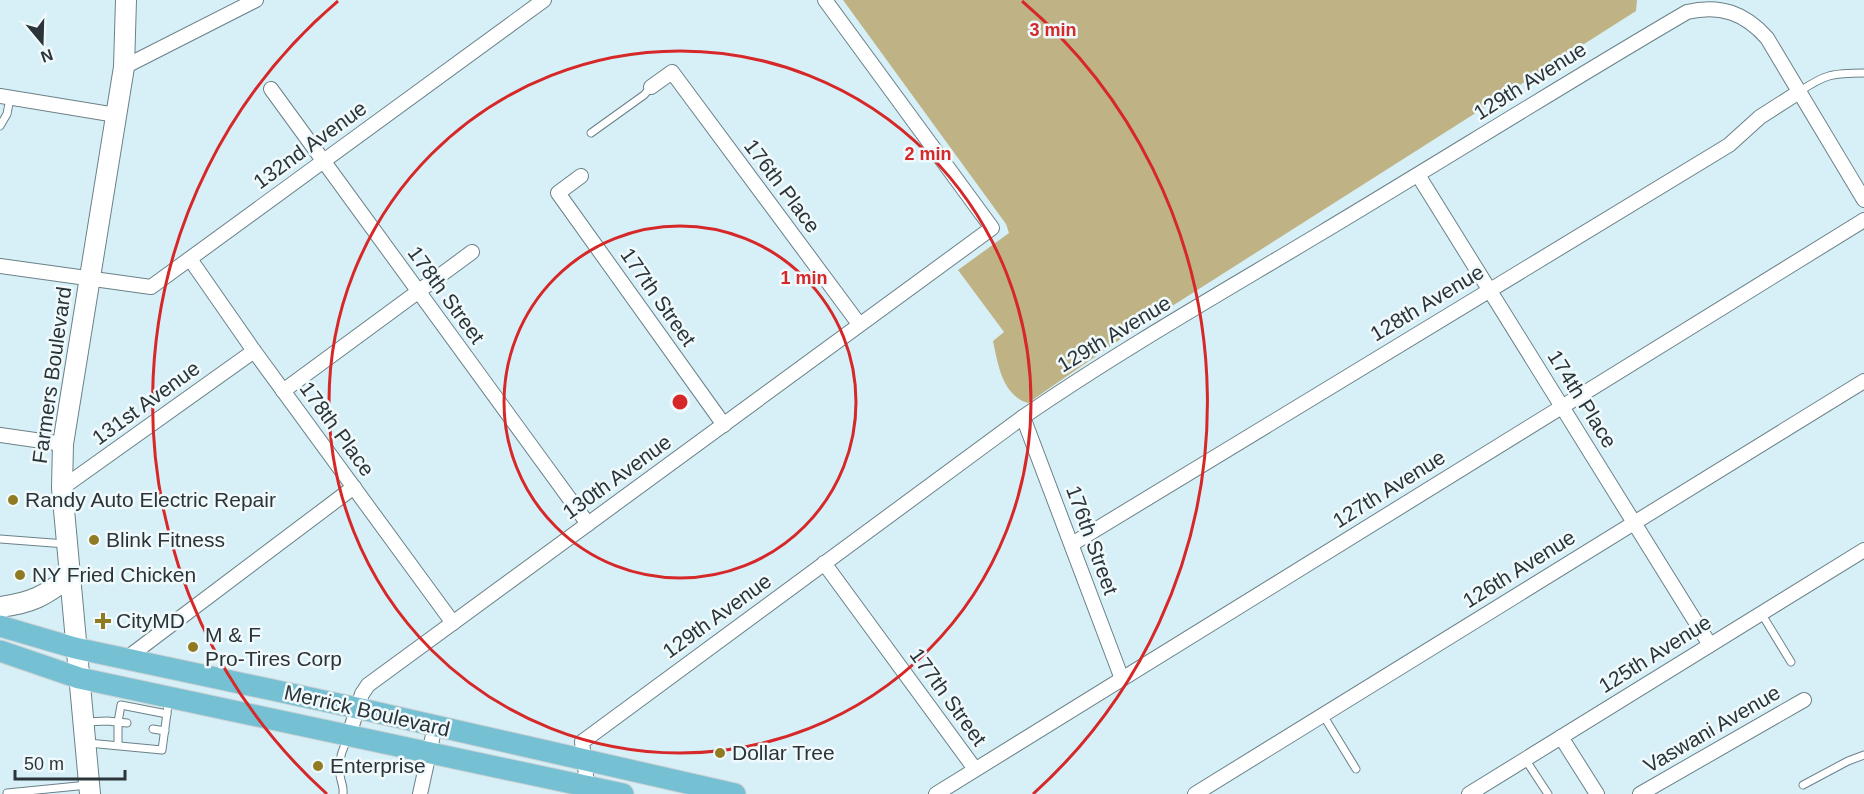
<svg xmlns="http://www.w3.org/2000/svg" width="1864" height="794" font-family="Arial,sans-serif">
  <rect width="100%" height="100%" fill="#d7f0f8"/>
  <path fill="#bfb385" d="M843,0H1637L1636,11L1125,336L1028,403C1002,395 998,364 993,341L1004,332L958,270L1009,233L1006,224Z"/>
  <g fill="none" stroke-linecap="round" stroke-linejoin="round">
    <g stroke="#6b8188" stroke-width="9">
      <g id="lane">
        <path d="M1799,92C1825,74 1833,73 1864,73"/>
        <path d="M0,126L7,114L10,98"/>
        <path d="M591,133L644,95L651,87"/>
        <path d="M0,539L66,544"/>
        <path d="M1761,613L1791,662"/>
        <path d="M1323,715L1356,769"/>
        <path d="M85,722L107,721L127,723"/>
        <path d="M153,729L165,731"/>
        <path d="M88,743L162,750L169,698"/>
        <path d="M118,745V722L121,705L167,714"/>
        <path d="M1525,759L1548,794"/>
        <path d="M1803,785L1848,761L1864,755"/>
        <path d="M7,793L88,785"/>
        <path d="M343,794C344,786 341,783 340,775C337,764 343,748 348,738"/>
      </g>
    </g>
    <g stroke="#6b8188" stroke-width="16">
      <g id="street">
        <path d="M124,67L256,0"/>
        <path d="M651,87L672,72L859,324"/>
        <path d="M271,89L588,524"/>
        <path d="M0,96L116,115"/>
        <path d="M1418,175L1710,645"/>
        <path d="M581,176L558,193L724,425"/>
        <path d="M190,259L254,351L453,623"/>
        <path d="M0,266L151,287L544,0"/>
        <path d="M283,391L472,252"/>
        <path d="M1023,417L1122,679"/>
        <path d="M0,435L63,444"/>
        <path d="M62,488L254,351"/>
        <path d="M1072,544L1729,145L1760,117L1799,92"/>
        <path d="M824,563L975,769"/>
        <path d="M127,658L354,487"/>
        <path d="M349,735L362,694L368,685L992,228L825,0"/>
        <path d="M1561,737L1597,794"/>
        <path d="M588,792L582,742L1023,417C1119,351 1221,293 1321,233C1443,160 1564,84 1687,12C1720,4 1745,13 1767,38L1864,200"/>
        <path d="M420,794L435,726"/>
        <path d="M936,794L1864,220"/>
        <path d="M1195,794L1864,381"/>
        <path d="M1469,794L1864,550"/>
        <path d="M1640,794L1804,700"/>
      </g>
    </g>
    <g stroke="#6b8188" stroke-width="22">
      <g id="secondary">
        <path d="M0,607C31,603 45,596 69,577"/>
        <path d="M90,794L62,488L63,444L124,67L126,0"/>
      </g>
    </g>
    <g stroke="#d0d2d3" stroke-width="23">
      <g id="primary">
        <path d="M0,626L75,648L357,708L735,794"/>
        <path d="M0,651L79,678L623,794"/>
      </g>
    </g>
    <use href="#lane" stroke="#fff" stroke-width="7"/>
    <use href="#street" stroke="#fff" stroke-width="14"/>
    <use href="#secondary" stroke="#fff" stroke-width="20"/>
    <use href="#primary" stroke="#75c1d3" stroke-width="21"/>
  </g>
  <g fill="none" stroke="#d62828" stroke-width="3">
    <circle cx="680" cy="402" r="176"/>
    <circle cx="680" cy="402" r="351"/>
    <path d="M327 794A527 527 0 0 1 338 1M1022 1A527 527 0 0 1 1033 794"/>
  </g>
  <g fill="#907b22" stroke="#f0fafd" stroke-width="2">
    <circle cx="13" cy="500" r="6"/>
    <circle cx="94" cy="540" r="6"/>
    <circle cx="20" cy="575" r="6"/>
    <path d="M100 612h6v6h6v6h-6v6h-6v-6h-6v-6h6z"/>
    <circle cx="193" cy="647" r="6"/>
    <circle cx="720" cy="753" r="6"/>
    <circle cx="318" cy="766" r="6"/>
  </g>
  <g text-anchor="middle" stroke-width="5" stroke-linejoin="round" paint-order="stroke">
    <g font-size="21" fill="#2b3438" stroke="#f0fafd">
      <text transform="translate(1530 81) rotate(-32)" y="7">129th Avenue</text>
      <text transform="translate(310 145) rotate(-36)" y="7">132nd Avenue</text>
      <text transform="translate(782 186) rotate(53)" y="7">176th Place</text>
      <text transform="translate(446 295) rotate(54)" y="7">178th Street</text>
      <text transform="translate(658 297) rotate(55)" y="7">177th Street</text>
      <text transform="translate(1427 303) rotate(-31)" y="7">128th Avenue</text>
      <text transform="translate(1114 334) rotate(-31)" y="7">129th Avenue</text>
      <text transform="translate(52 375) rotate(-82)" y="7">Farmers Boulevard</text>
      <text transform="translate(1582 399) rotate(58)" y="7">174th Place</text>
      <text transform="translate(146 403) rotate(-36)" y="7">131st Avenue</text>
      <text transform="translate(337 429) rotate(54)" y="7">178th Place</text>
      <text transform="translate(617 477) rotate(-36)" y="7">130th Avenue</text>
      <text transform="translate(1389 489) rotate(-32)" y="7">127th Avenue</text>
      <text transform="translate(1092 540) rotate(70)" y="7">176th Street</text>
      <text transform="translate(1519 569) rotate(-32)" y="7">126th Avenue</text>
      <text transform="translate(717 616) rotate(-36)" y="7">129th Avenue</text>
      <text transform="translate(1655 654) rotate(-32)" y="7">125th Avenue</text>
      <text transform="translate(948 697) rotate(54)" y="7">177th Street</text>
      <text transform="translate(367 711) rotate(13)" y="7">Merrick Boulevard</text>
      <text transform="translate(1712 729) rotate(-30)" y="7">Vaswani Avenue</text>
    </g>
    <g font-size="21" fill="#2b3438" stroke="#f0fafd" text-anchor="start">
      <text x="25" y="507">Randy Auto Electric Repair</text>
      <text x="106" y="547">Blink Fitness</text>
      <text x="32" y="582">NY Fried Chicken</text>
      <text x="116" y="628">CityMD</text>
      <text x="205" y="642">M &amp; F<tspan x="205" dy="24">Pro-Tires Corp</tspan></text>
      <text x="732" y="760">Dollar Tree</text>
      <text x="330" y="773">Enterprise</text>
    </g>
  </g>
  <circle cx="680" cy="402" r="9" fill="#d62828" stroke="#f0fafd" stroke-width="3"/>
  <g font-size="18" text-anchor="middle" font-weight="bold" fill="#d62828" stroke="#f0fafd" stroke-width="5" stroke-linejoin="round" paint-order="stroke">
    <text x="1053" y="36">3 min</text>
    <text x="928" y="160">2 min</text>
    <text x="804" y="284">1 min</text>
  </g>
  <g transform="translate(42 42) rotate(161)" stroke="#f0fafd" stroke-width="4.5" paint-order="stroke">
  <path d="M0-4.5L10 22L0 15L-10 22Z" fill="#2b3438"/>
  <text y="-9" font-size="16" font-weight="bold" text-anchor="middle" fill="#2b3438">N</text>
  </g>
  <path d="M15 770v9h110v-9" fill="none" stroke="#2b3438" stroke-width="3"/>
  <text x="24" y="770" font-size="18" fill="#2b3438" stroke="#f0fafd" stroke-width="4.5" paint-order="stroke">50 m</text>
</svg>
